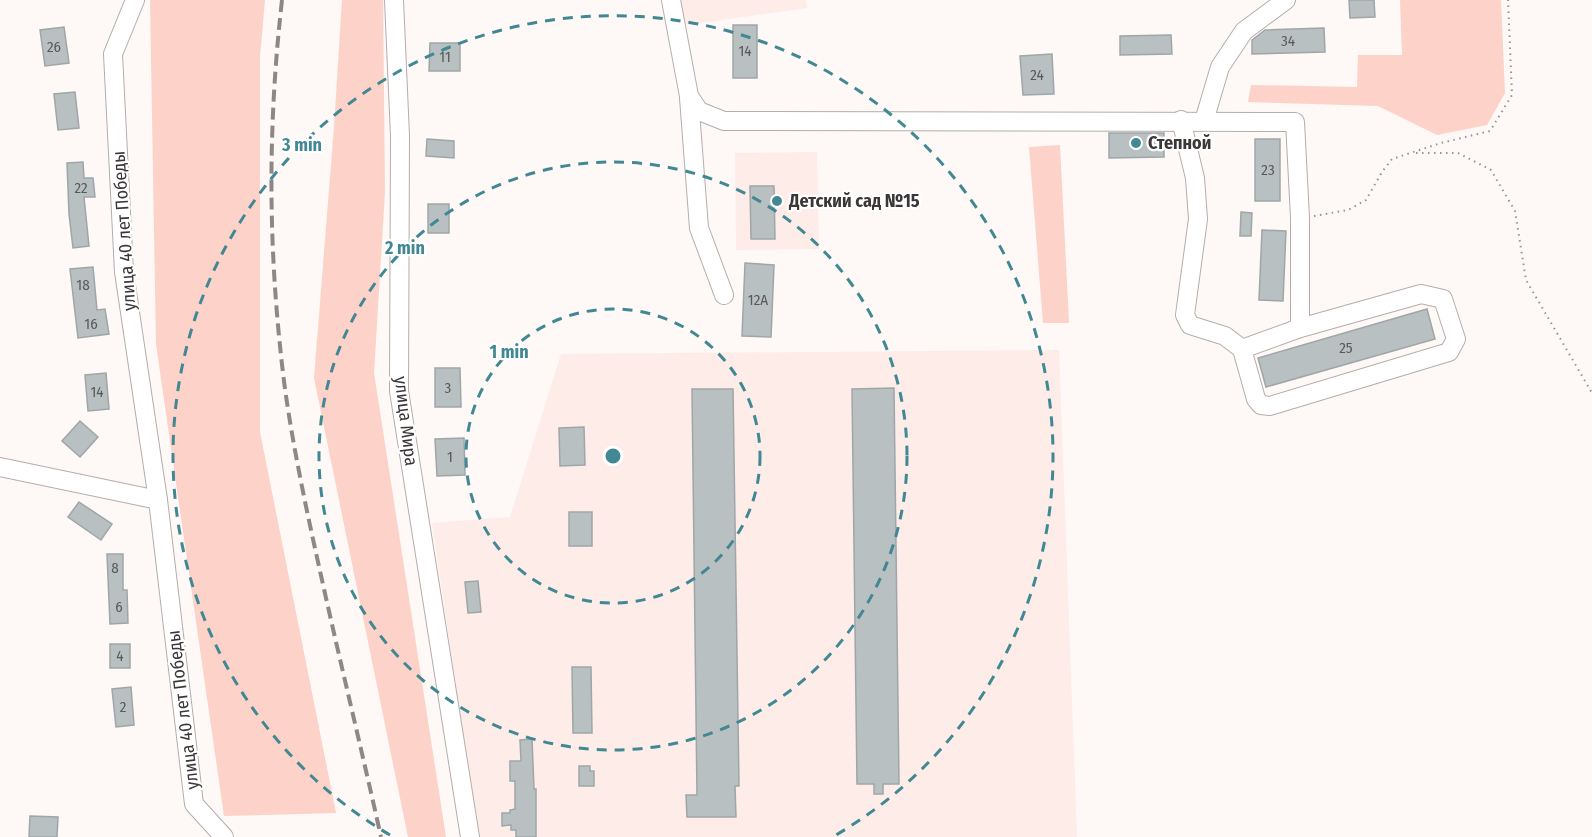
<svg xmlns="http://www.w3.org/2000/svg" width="1592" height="837" font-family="'Fira Sans Condensed',sans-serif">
  <rect width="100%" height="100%" fill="#fef8f6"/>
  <g fill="#fdece8">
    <path d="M680,0H806L807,8L685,25Z"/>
    <path d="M817,152L819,249L736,250L735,153Z"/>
    <path d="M1059,350L1077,837H478L432,523L510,517L561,354Z"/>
  </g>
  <g fill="#fdd2c8">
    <path d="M150,0H265L260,57V432L336,813L224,816L156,344Z"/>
    <path d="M342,0H383L385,192L374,373L446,837H408L314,378L334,127Z"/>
    <path d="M1400,0H1501L1505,93L1487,125L1437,135L1378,106L1248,102L1251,85L1357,87L1358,55H1402Z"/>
    <path d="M1060,145L1069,323H1043L1029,147Z"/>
  </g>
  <g fill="#b8c0c1" stroke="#9ea6a8" stroke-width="1.5">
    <path d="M1349,0H1374L1375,17L1350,18Z"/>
    <rect x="733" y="25" width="24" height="53"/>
    <path d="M64,27L69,63L45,66L40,30Z"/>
    <path d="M1324,28L1325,52L1252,54V40L1265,30Z"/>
    <path d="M1171,35L1172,54L1120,55V36Z"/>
    <path d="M430,43H460V71H429Z"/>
    <path d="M1052,54L1054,94L1023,95L1020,56Z"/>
    <path d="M75,92L79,128L58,130L54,94Z"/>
    <path d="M1109,133H1164V157L1109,158Z"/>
    <path d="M427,139L454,141V158L426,156Z"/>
    <rect x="1255" y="139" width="25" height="62"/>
    <path d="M83,162L84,178H93L95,197H84L89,246L73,248L69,214L67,163Z"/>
    <path d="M750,186H774L775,239H751Z"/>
    <rect x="428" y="204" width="21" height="29"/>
    <path d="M1241,212L1252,213L1251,236H1240Z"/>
    <path d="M1262,230L1286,231L1283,301L1259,300Z"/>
    <path d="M745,263L774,265L771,337L742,336Z"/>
    <path d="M93,267L97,310L105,309L109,334L78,338L70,269Z"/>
    <path d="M1427,309L1435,339L1266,387L1258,358Z"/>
    <path d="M435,368H460L461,407H435Z"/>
    <path d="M106,373L109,409L88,411L85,375Z"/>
    <path d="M894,388L899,784H883V794H874V784H857L852,389Z"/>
    <path d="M692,389H733L739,786H735L736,817H687L686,795H697Z"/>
    <path d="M80,421L98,437L80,457L62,441Z"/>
    <path d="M584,427L585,465L560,466L559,428Z"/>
    <path d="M464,438L465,475L437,476L435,439Z"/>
    <path d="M79,502L112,524L101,540L68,517Z"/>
    <rect x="569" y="512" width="23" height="34"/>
    <path d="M107,554H123V590H127L128,623L110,624Z"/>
    <path d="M478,581L481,612L468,613L465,582Z"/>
    <rect x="110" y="644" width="20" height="24"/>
    <path d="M572,667H591L592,733H573Z"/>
    <path d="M131,687L134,725L116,727L112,689Z"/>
    <path d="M532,739L534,789H536V837H516V830H511V825L502,826V813H510V810L515,809V781H510V761H521L520,740Z"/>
    <path d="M579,766H590V771H594V786H579Z"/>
    <path d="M30,816L58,817L57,837H29Z"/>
  </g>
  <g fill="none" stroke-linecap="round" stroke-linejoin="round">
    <g stroke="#b5adac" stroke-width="20">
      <g id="minor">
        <path d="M135,0L113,54L124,272L158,500"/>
        <path d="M394,0L400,136L399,391L470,837"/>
        <path d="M671,0L689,96L699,111L724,121L1295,122L1300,218V328"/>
        <path d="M689,98L699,228L724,295"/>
        <path d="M1181,120L1195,178L1198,219L1185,315L1190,325L1225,336L1242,349L1256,399L1261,405L1270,406L1449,352L1456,339L1443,299L1421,294L1300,328L1242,349"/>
        <path d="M1204,121L1220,67L1244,31L1286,0"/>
        <path d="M0,467L158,500L194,804L224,837"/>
      </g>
    </g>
    <g stroke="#989492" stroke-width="2" stroke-dasharray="1.5 4.5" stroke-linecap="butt">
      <path d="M1416,153H1458L1491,170L1515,211L1526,280L1592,393"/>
      <path d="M1314,216L1348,210L1366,200L1382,172L1392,159L1441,143L1490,131L1512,95L1508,0"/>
    </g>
    <use href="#minor" stroke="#fff" stroke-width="18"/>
    <path stroke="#8d8887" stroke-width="4" stroke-dasharray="12 6" stroke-linecap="butt" d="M282,0C267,132 268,257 285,389C294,453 308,517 322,580C341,666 362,751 381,837"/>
  </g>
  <g fill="none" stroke="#428894" stroke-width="3" stroke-dasharray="10 8">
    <circle cx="613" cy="456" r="147"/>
    <circle cx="613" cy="456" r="294"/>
    <path d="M390 835A440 440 0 1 1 836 835"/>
  </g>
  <g fill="#428894" stroke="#fff" stroke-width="2">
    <circle cx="1136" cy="143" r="6"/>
    <circle cx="777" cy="201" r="6"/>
  </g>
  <g text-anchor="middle" stroke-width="4.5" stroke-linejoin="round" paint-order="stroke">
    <g font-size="15" fill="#5a5959">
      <text x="1288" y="46">34</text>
      <text x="54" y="52">26</text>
      <text x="745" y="56">14</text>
      <text x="445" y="62">11</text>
      <text x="1037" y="80">24</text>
      <text x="1268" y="175">23</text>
      <text x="81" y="193">22</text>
      <text x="83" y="290">18</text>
      <text x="758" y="305">12А</text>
      <text x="91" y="329">16</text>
      <text x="1346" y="353">25</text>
      <text x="448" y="393">3</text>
      <text x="97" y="397">14</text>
      <text x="450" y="462">1</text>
      <text x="115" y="573">8</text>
      <text x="119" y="612">6</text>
      <text x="120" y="661">4</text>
      <text x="123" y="712">2</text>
    </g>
    <g font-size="18" font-weight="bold" fill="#3a3736" stroke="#fff" text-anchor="start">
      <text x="1148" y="149">Степной</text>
      <text x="789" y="207">Детский сад №15</text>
    </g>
    <g font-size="18" fill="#3a3736" stroke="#fff">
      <text transform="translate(124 231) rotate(-94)" y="6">улица 40 лет Победы</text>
      <text transform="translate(406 421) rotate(83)" y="6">улица Мира</text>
      <text transform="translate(183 710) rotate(-97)" y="6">улица 40 лет Победы</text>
    </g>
  </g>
  <circle cx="613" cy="456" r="9" fill="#428894" stroke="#fff" stroke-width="3"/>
  <g font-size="18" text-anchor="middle" font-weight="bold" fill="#428894" stroke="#fff" stroke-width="4.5" stroke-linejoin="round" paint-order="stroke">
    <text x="302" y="151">3 min</text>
    <text x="405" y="254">2 min</text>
    <text x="509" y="358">1 min</text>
  </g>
</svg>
